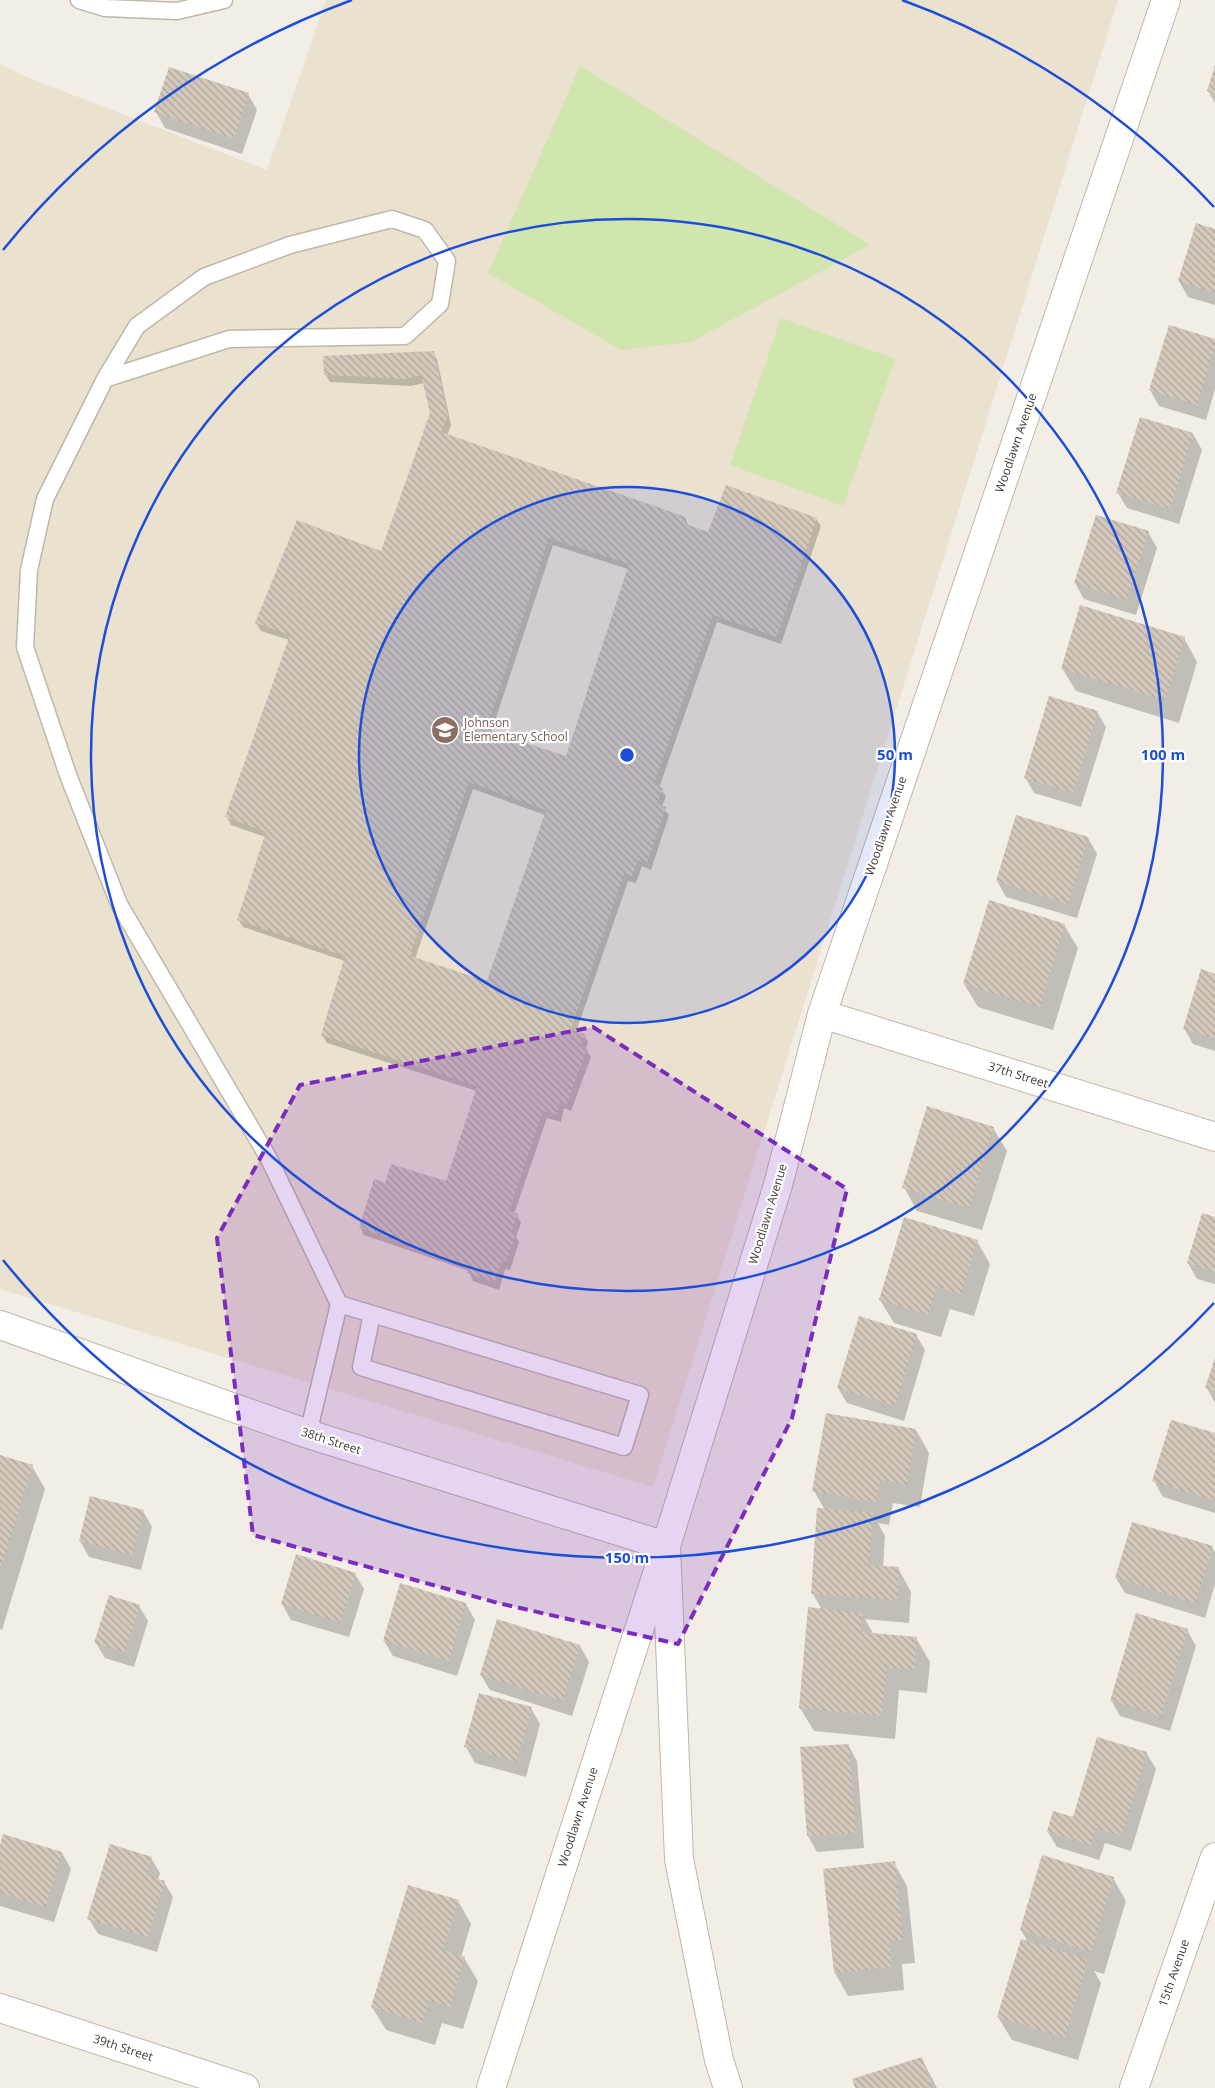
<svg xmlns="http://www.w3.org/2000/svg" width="1215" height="2088" font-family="'Open Sans',sans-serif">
  <defs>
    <pattern id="building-back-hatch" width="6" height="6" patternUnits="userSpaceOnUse" patternTransform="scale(1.25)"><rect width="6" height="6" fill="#d3c8bb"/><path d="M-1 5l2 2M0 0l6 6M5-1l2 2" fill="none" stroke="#ada499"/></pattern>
  </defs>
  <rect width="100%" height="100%" fill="#f2ede5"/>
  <path fill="#ebe1cf" d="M326,0H1118L653,1487L0,1289V64L24,76L267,170Z"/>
  <g fill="#d1e5af">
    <path d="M580,66L870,245L691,342L621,350L488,273Z"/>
    <path d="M781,318L895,359L843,506L730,465Z"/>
  </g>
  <g fill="#0003" fill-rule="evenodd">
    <path d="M1215,68V103L1208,91Z"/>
    <path d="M248,94L257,110L242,154L165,128L156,112Z"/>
    <path d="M1215,231V305L1188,297L1179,281Z"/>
    <path d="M1215,340V389L1206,420L1159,406L1150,390Z"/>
    <path d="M433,352L437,359L451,425L447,436L685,518L689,527L708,533L816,519L821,526L781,644L717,622L659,788L666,796L662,807L669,815L651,870L642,866L636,883L628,881L576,1032L584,1035L588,1042L586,1049L591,1057L571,1111L564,1108L561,1122L547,1118L514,1214L517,1215L521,1223L516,1237L519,1242L510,1270L505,1269L499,1290L473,1281L469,1271L364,1235L360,1227L386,1184L447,1183L477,1091L327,1043L322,1035L345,961L243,927L238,919L265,837L231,825L227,817L289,640L261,631L256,623L382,552L431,413L424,383L411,386L330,382L325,374ZM553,545L628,569L567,758L491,733ZM473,789L545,815L487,983L415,959Z"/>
    <path d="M1140,418L1193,434L1202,450L1179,524L1127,508L1118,493Z"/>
    <path d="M1148,532L1157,548L1136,615L1084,599L1075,583Z"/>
    <path d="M1184,638L1197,662L1179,723L1076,691L1062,668Z"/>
    <path d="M1097,712L1106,727L1081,807L1034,793L1025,777Z"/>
    <path d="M1088,838L1097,854L1077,918L1006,897L997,881Z"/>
    <path d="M1064,925L1078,948L1053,1030L978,1007L964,984Z"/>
    <path d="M1215,975V1051L1193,1044L1184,1028Z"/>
    <path d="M993,1128L1007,1151L982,1230L917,1211L904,1187Z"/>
    <path d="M1215,1218V1284L1197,1279L1188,1263Z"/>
    <path d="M977,1241L990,1264L974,1316L950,1309L941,1337L894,1323L880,1300Z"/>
    <path d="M916,1335L925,1350L904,1421L847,1403L838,1388Z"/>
    <path d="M1215,1360V1403L1207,1388Z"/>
    <path d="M916,1430L929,1453L920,1507L893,1503L889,1525L878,1523L885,1536L883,1568H898L911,1592L909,1623L865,1619L874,1635L916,1638L930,1662L927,1693L899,1690L895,1739L814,1731L800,1708L822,1610L813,1594L825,1510L814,1491Z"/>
    <path d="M1215,1435V1513L1163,1497L1154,1481Z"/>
    <path d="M0,1456L32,1466L45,1489L2,1630L0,1629Z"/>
    <path d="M143,1511L152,1527L141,1570L89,1557L80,1541Z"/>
    <path d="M1212,1548L1215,1552V1584L1205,1618L1125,1593L1116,1578Z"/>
    <path d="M355,1574L364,1589L349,1637L291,1620L282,1604Z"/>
    <path d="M466,1604L475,1620L457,1676L393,1656L384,1641Z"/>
    <path d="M139,1606L148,1621L134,1667L105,1658L96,1643Z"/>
    <path d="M1187,1630L1196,1646L1170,1731L1120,1716L1111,1700Z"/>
    <path d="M580,1646L589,1662L572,1716L490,1690L481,1675Z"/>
    <path d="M531,1708L540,1724L526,1777L475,1763L466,1747Z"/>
    <path d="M1098,1739L1147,1754L1156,1769L1131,1851L1105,1843L1099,1860L1057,1847L1048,1832L1073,1818Z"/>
    <path d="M848,1745L857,1761L864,1848L817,1852L808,1836L801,1748Z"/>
    <path d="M0,1849L62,1853L71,1869L54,1922L0,1906Z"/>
    <path d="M151,1858L160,1873L158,1880L164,1882L173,1897L157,1952L98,1934L89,1919Z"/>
    <path d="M894,1863L907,1886L915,1963L902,1964L904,1990L848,1996L835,1973Z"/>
    <path d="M1113,1878L1126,1901L1104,1974L1094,1971L1101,1983L1078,2060L1012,2040L998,2017L1028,1942L1021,1930Z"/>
    <path d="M458,1901L471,1924L461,1957L464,1958L478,1981L463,2029L442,2023L435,2045L386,2030L372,2007Z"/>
    <path d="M922,2059L937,2088H856Z"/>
  </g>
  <g fill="url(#building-back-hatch)" fill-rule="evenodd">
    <path d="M1215,65V93L1207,91Z"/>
    <path d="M169,67L249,93L234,139L154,112Z"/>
    <path d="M1196,223L1215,229V293L1178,281Z"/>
    <path d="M1169,325L1215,339V346L1197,405L1149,390Z"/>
    <path d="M434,351L448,416L441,432L686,517L685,524L708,532L726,485L817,518L777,637L713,615L654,784L663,788L657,804L666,807L647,863L638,860L632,876L624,874L571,1029L585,1034L580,1046L587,1048L567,1104L560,1102L557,1115L543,1111L509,1211L518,1214L511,1233L516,1234L506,1263L501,1262L495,1283L467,1273L470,1266L359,1228L374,1179L385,1183L391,1164L446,1181L477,1086L321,1035L345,956L237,920L266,832L225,817L290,635L255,623L297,520L381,551L430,413L421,375L406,379L324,375L323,356ZM549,538L629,564L566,756L486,730ZM469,782L546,810L487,981L410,956Z"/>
    <path d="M1140,417L1193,433L1170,509L1116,493Z"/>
    <path d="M1096,515L1149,531L1127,600L1074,583Z"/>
    <path d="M1080,605L1185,637L1165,700L1061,669Z"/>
    <path d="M1049,696L1098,711L1073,793L1024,778Z"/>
    <path d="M1016,815L1088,837L1068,904L996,881Z"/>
    <path d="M989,900L1065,924L1040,1007L963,984Z"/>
    <path d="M1201,969L1215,974V1038L1183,1029Z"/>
    <path d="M927,1106L994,1127L969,1208L902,1188Z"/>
    <path d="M1202,1213L1215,1217V1272L1187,1263Z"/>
    <path d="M904,1217L978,1240L961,1294L937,1286L928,1315L879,1300Z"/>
    <path d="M859,1316L917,1334L895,1406L837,1388Z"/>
    <path d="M1215,1358V1391L1205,1388Z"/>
    <path d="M826,1413L916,1429L907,1485L880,1480L876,1502L812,1491Z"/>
    <path d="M1171,1420L1215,1433V1501L1152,1481Z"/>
    <path d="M0,1455L33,1465L0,1571Z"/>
    <path d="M90,1496L144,1510L132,1555L79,1541Z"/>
    <path d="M817,1508L873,1512L869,1565L899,1567L897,1600L811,1594Z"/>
    <path d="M1132,1522L1213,1546L1196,1603L1115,1578Z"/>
    <path d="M296,1554L356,1573L340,1623L281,1604Z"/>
    <path d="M400,1583L466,1603L449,1661L383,1641Z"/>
    <path d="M109,1595L140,1605L125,1652L94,1643Z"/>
    <path d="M808,1607L862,1613L861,1632L917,1637L914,1670L887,1668L882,1716L799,1708Z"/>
    <path d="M1136,1613L1188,1629L1161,1716L1110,1701Z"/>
    <path d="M497,1619L580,1645L563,1701L480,1675Z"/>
    <path d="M479,1693L532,1707L517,1762L464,1747Z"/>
    <path d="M1097,1737L1147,1752L1122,1836L1096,1828L1091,1845L1047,1832L1053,1811L1073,1817Z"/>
    <path d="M849,1744L856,1833L807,1836L800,1747Z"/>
    <path d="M3,1834L62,1852L46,1907L0,1893V1845Z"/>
    <path d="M110,1844L152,1857L146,1875L165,1881L148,1937L87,1919Z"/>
    <path d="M1042,1855L1114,1877L1091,1952L1020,1930Z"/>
    <path d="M895,1861L903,1940L889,1941L892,1967L834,1973L823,1869Z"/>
    <path d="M408,1885L459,1900L443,1950L465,1957L450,2007L429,2000L422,2023L371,2007Z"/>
    <path d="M1021,1939L1088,1959L1065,2038L997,2017Z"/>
    <path d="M922,2057L932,2088H855L852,2079Z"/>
  </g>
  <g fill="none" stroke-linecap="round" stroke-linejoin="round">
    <g stroke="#c0b7ab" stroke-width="19">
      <g id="lane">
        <path d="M79,0L105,8L177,11L224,0"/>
        <path d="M105,379L229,339L405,336L440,304L447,261L425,230L392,219L290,245L204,277L137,326L105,379L45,499L29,570L25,647L68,775L119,904L268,1157L339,1304L308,1434"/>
        <path d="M339,1304L640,1395L624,1447L361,1367L372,1314"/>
      </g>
    </g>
    <g stroke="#c0b7ab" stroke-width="30">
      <g id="street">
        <path d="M822,1014L1215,1137"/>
        <path d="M0,1325L308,1434L666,1546L491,2088"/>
        <path d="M0,2008L245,2088"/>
        <path d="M728,2088L719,2060L679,1859L666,1546L778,1185L822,1014L1166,0"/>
        <path d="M1134,2088L1215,1857"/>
      </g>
    </g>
    <use href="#lane" stroke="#fff" stroke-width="16"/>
    <use href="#street" stroke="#fff" stroke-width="28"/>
  </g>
  <path fill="#7b2cbf" fill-opacity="0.2" stroke="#7b2cbf" stroke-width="4" stroke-dasharray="10 6" stroke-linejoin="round" d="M593,1027L847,1189L792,1418L678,1644L498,1603L253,1535L217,1238L300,1085Z"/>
  <circle cx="627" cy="755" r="268" fill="#1d4ed8" fill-opacity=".12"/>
  <g fill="none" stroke="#1d4ed8" stroke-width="2.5">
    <circle cx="627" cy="755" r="268"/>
    <circle cx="627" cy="755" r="536"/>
    <path d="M1214 1303A803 803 0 0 1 3 1260M3 250A803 803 0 0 1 352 0M902 0A803 803 0 0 1 1214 207"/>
  </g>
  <defs>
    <g id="school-disc" transform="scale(1.4375)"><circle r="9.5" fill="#8d6e63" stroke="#fff"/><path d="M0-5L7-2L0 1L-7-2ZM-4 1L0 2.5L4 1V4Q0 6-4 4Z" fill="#fff"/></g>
  </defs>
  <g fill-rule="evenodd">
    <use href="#school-disc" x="445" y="730"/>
  </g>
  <g text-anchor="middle" stroke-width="4.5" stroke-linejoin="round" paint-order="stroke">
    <g font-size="12" fill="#443d35" stroke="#fff">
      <text transform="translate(1016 443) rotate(-71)" y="4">Woodlawn Avenue</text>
      <text transform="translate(886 826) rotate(-71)" y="4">Woodlawn Avenue</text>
      <text transform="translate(1018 1075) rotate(17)" y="4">37th Street</text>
      <text transform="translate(768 1214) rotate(-73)" y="4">Woodlawn Avenue</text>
      <text transform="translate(331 1441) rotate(18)" y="4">38th Street</text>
      <text transform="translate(578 1817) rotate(-72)" y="4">Woodlawn Avenue</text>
      <text transform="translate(1174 1973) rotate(-71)" y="4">15th Avenue</text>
      <text transform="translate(123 2048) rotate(18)" y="4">39th Street</text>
    </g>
    <g font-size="12" fill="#785e54" stroke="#fff" text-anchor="start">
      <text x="464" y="727">Johnson<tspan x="464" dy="14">Elementary School</tspan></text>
    </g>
  </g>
  <circle cx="627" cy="755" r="8" fill="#1d4ed8" stroke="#fff" stroke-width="2.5"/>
  <g font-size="15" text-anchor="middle" font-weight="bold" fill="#1d4ed8" stroke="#fff" stroke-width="4.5" stroke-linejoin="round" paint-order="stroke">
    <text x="895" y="760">50 m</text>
    <text x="1163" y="760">100 m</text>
    <text x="627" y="1563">150 m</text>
  </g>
</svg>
